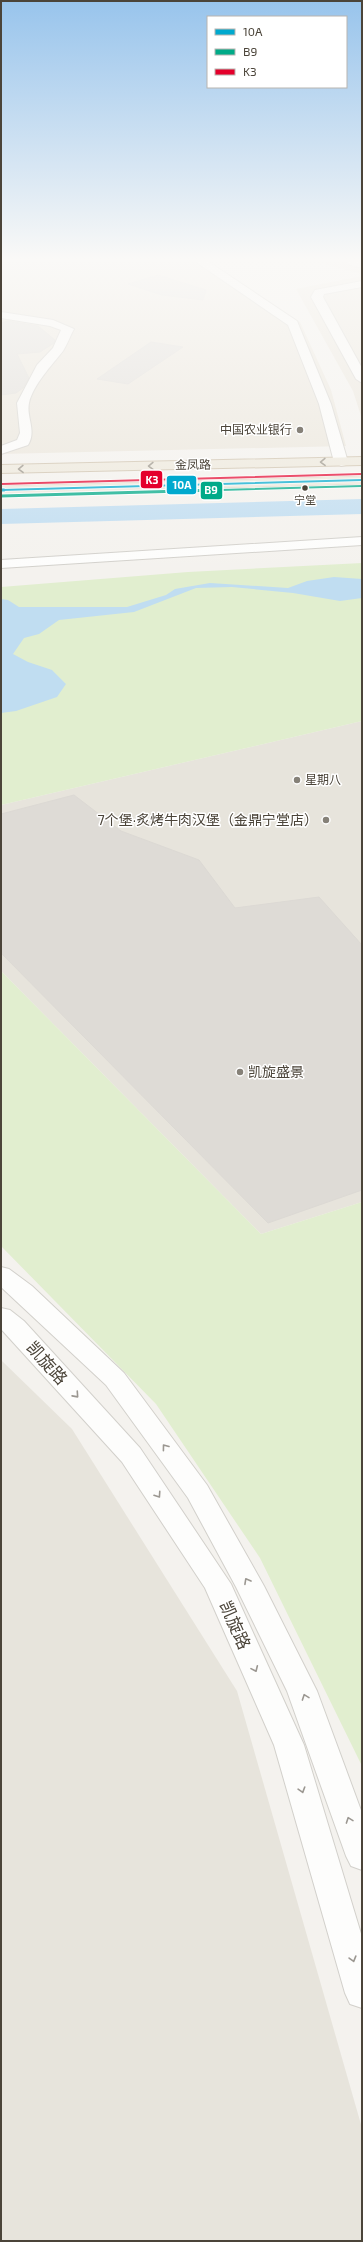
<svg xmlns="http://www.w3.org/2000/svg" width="363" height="2242" font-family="'Exo 2','Noto Sans SC',sans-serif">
  <rect width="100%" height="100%" fill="#f4f2ee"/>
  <g fill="#e7e4dc">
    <path d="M362,721V1202L261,1234L1,971V805Z"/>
    <path d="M1,1360L72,1429L237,1691L362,2128V2241H1Z"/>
  </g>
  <g fill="#eae5da">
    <path d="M1,262H208L300,322L331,390L346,446L1,454Z"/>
    <path d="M319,262H362V274L331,266Z"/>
    <path d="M362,276V419L353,391L296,289Z"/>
  </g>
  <g fill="#e1eecf">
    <path d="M362,563V721L1,805V587L188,572Z"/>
    <path d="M1,971L261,1234L362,1202V1766L260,1558L156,1404L1,1246Z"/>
  </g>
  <g fill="#c0ddf1">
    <path d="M362,499V514L1,524V509Z"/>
    <path d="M334,577L362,579V598L340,601L293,593L232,587L196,588L134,612L59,620L39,634L24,638L13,654L28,662L52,670L66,684L57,697L16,711L1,713V599L8,600L19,607H127L166,595L175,589L210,583L288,588L307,581Z"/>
  </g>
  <g fill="#dedbd6" stroke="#dcd9d4">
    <path d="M158,275L206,290L203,300L162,295L128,284Z"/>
    <path d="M8,321L38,326L55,340L54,343L40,352L17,354L29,378L23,388L16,393L1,395V323Z"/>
    <path d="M151,342L183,347L128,384L97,379Z"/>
    <path d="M74,795L121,831L199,860L235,908L319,897L362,945V1190L268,1223L1,953V814Z"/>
  </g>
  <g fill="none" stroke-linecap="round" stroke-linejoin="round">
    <g stroke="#d2d0cb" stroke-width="2">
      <g id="minor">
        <path d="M196,262H209L297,321L331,404L348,462L346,465L341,466L334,462L319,404L288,325Z"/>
        <path d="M346,262H362V268L347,264Z"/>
        <path d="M362,281V287L324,294L323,297L362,368V383L356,379L311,297L315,290Z"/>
        <path d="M1,312L53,320L74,329C70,336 67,345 63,351C52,365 33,385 29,403C26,417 37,431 28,445L1,454V446L17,440L20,433L17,403L37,365L53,348L61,330L50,326L1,318Z"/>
        <path d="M362,537V545L1,568V560Z"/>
        <path d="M1,1267L9,1269L32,1286L124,1373L207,1485L264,1586L317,1691L362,1813V1870L351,1866L346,1856L287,1691L236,1587L188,1498L106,1385L1,1287Z"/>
        <path d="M1,1308L10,1310L24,1321L140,1448L231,1584L304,1745L362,1937V2008L350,2004L345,1993L274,1745L205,1588L122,1462L1,1329Z"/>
      </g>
    </g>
    <g stroke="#ccbfa9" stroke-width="2">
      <g id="highway">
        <path d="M362,457V465L1,473V465Z"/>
        <path d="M362,476V484L1,494V486Z"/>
      </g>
    </g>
    <use href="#minor" fill="#fdfdfc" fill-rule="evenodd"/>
    <use href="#highway" fill="#ede8db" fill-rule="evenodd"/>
    <g stroke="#fff" stroke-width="3.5">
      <path id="bus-1-far1" d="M1,490L362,480"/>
    </g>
    <g stroke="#fff" stroke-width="5">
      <path id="bus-1" d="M1,490H4"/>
    </g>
    <g stroke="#fff" stroke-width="3.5">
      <path id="bus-2-far1" d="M184,491L362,486"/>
    </g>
    <g stroke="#fff" stroke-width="5">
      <path id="bus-2" d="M1,496L220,490"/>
    </g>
    <g stroke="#fff" stroke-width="3.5">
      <path id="bus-3" d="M1,484L362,474"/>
    </g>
    <use href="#bus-1-far1" stroke="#00a9ce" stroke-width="2"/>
    <use href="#bus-1" stroke="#00a9ce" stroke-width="3"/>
    <use href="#bus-2-far1" stroke="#0a8" stroke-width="2"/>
    <use href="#bus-2" stroke="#0a8" stroke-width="3"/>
    <use href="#bus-3" stroke="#e4002b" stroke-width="2"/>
  </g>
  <defs><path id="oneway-chevron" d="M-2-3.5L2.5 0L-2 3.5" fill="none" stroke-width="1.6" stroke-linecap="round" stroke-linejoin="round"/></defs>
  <g stroke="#948e82">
    <use href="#oneway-chevron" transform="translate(323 462) rotate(179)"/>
    <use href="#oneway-chevron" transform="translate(151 466) rotate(179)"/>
    <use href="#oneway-chevron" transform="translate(21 469) rotate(179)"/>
  </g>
  <g stroke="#9b9791">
    <use href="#oneway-chevron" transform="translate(76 1395) rotate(48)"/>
    <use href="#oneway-chevron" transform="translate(165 1447) rotate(-127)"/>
    <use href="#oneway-chevron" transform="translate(158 1495) rotate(56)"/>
    <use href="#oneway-chevron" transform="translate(247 1581) rotate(-119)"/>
    <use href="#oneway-chevron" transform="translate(255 1669) rotate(66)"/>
    <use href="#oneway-chevron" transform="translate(305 1697) rotate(-110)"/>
    <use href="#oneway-chevron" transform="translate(302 1790) rotate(73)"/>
    <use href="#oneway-chevron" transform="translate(349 1820) rotate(-110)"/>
    <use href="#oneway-chevron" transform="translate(353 1959) rotate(74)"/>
  </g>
  <linearGradient id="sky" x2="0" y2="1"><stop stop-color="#98c4ec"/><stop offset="0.45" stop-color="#faf9f7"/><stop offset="1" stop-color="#faf9f7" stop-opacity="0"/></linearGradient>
  <rect width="363" height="576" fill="url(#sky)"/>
  <g fill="#868178" stroke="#fff" stroke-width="1.5">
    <circle cx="300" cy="430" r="4"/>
    <circle cx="297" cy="780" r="4"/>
    <circle cx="326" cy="820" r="4"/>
    <circle cx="240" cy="1072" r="4"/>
  </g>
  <circle fill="#4b4439" stroke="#fff" stroke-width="1.5" cx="305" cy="488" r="3.5"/>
  <g text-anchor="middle" stroke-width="3" stroke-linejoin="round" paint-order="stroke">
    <g font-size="11" fill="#4b4439" stroke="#fff">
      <text x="305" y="504">宁堂</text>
    </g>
    <g font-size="12" fill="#4b4439" stroke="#fff" text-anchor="end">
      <text x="292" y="434">中国农业银行</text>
      <text x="305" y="784" text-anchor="start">星期八</text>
    </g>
    <g font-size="12" fill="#4b4439" stroke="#fff">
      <text transform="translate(193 465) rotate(-1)" y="4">金凤路</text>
    </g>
    <g font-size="14" fill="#4b4439" stroke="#fff" text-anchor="end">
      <text x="318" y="825">7个堡·炙烤牛肉汉堡（金鼎宁堂店）</text>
      <text x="248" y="1077" text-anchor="start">凯旋盛景</text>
    </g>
    <g font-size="17" fill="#4b4439" stroke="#fff">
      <text transform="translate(47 1363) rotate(48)" y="6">凯旋路</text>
      <text transform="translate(235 1625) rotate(66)" y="6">凯旋路</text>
    </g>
  </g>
  <g stroke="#fff" stroke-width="1.5">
    <rect x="140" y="470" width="23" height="19" rx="4" fill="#e4002b"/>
    <rect x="166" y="475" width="31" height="20" rx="4" fill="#00a9ce"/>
    <rect x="200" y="481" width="23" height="19" rx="4" fill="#0a8"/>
  </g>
  <g font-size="11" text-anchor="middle" font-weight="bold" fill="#fff">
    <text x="152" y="484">K3</text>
    <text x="182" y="489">10A</text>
    <text x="211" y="494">B9</text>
  </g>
  <rect width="363" height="2242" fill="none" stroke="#4b4439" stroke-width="4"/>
  <rect x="207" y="16" width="140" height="72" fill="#ffffff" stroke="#b7b4b0"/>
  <rect x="215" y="29" width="20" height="6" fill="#00a9ce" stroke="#b7b4b0"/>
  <text x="243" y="36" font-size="12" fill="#4b4439">10A</text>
  <rect x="215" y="49" width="20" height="6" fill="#00aa88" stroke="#b7b4b0"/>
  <text x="243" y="56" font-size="12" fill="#4b4439">B9</text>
  <rect x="215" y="69" width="20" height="6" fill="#e4002b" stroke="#b7b4b0"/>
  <text x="243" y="76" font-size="12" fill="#4b4439">K3</text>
</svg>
